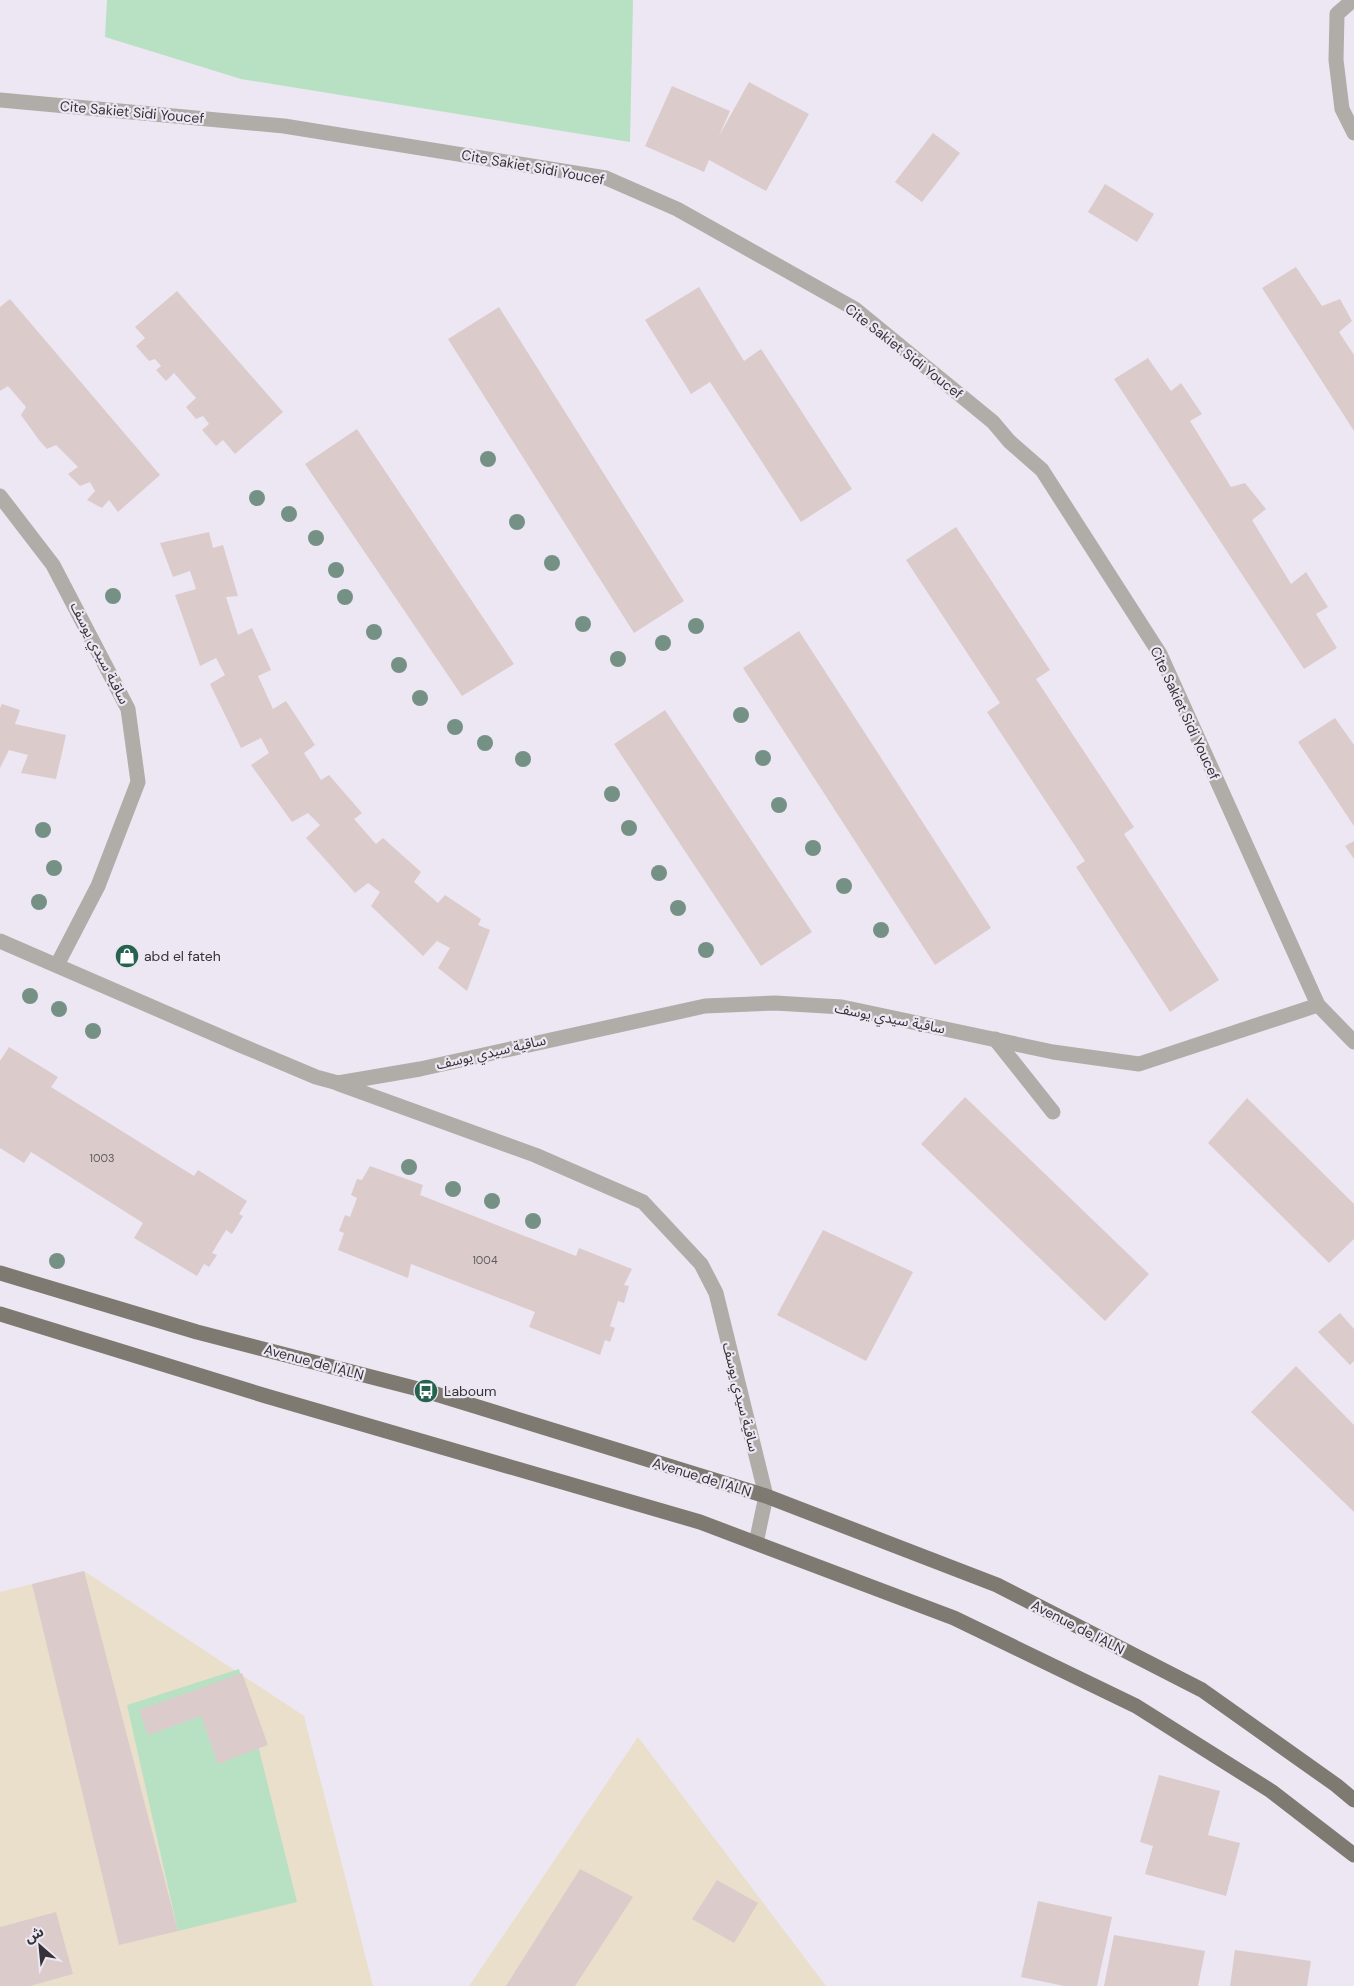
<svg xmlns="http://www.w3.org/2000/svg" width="1354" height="1986" font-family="'DM Sans','Noto Sans Arabic',sans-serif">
  <rect width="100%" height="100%" fill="#ede7f3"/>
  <g fill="#e9dfca">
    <path d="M84,1571L304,1716L373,1986H0V1592Z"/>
    <path d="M638,1737L826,1986H469Z"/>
  </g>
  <g fill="#b8e1c4">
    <path d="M107,0H633L630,142L241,79L105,37Z"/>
    <path d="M239,1669L297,1902L178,1931L127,1705Z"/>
  </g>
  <g fill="#dbcccb">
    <path d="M749,82L809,114L766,191L709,160L704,172L645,146L672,86L730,111L719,136Z"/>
    <path d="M933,133L960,153L922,202L895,182Z"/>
    <path d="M1105,184L1154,214L1137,242L1088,212Z"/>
    <path d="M1296,267L1322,306L1340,299L1352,321L1339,332L1354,355V431L1262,288Z"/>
    <path d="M699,287L744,361L761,349L852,489L801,522L710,382L691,394L645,320Z"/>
    <path d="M177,291L283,412L235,454L223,440L216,446L202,430L209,424L203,416L196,419L186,407L196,398L174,373L166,381L156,370L161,366L155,359L149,361L136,346L145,338L135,327Z"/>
    <path d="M10,299L160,475L118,512L109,500L102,508L87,500L95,491L90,482L80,486L68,474L78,467L56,445L47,449L39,440L21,415L26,407L8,386L0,391V307Z"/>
    <path d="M499,307L684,601L634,633L448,339Z"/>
    <path d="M1148,358L1171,391L1181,383L1202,414L1190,421L1231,487L1245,483L1266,509L1252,520L1291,584L1306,572L1328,607L1316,614L1337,648L1304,669L1114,379Z"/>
    <path d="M357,429L514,664L462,696L305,464Z"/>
    <path d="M956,527L1050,670L1036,679L1134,827L1124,834L1219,980L1170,1012L1076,867L1085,861L987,712L1000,703L906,560Z"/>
    <path d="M209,532L213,548L223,545L238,596L226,597L238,635L252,628L271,670L258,676L273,709L286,701L315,745L304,753L321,780L329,775L362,813L354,819L376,844L383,838L421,872L414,882L438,903L445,895L481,919L478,925L490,930L467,991L438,968L450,948L437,941L423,956L371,906L380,892L368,883L355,893L306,838L320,825L308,813L292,822L251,765L269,753L261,738L241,748L210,684L225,675L216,658L200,666L175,595L196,589L190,571L173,577L160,543Z"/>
    <path d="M799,631L991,928L935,965L743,668Z"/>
    <path d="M2,704L20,710L15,724L66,735L56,779L21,773L28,755L9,750L0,768V708Z"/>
    <path d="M665,710L812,932L761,966L614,744Z"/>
    <path d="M1335,718L1354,745V826L1298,742Z"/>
    <path d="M1354,841V859L1345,846Z"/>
    <path d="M9,1047L58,1077L51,1087L194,1176L198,1170L247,1201L239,1214L243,1216L232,1234L226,1230L212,1253L217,1255L209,1267L204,1264L197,1276L134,1238L143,1223L31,1152L24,1163L0,1148V1061Z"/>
    <path d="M965,1097L1149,1274L1105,1321L921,1144Z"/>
    <path d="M1247,1098L1354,1204V1239L1329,1263L1208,1143Z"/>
    <path d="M370,1166L423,1185L420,1195L576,1256L579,1248L632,1269L624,1285L629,1286L624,1303L618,1301L610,1326L615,1328L610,1342L605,1340L600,1355L529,1327L535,1312L411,1264L408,1278L338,1250L344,1233L339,1231L345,1215L350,1217L357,1198L351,1195L357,1179L362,1180Z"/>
    <path d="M823,1230L913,1272L866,1361L777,1315Z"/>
    <path d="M1340,1313L1354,1329V1361L1350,1365L1318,1332Z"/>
    <path d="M1296,1366L1354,1425V1512L1251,1412Z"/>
    <path d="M84,1571L178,1931L119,1945L32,1584Z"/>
    <path d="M242,1673L268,1745L218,1764L201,1716L148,1735L139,1710Z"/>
    <path d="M1159,1775L1220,1791L1208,1835L1240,1843L1226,1896L1145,1874L1153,1846L1140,1842Z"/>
    <path d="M580,1869L633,1897L575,1986H506Z"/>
    <path d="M717,1880L758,1903L734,1943L692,1919Z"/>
    <path d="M1038,1901L1112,1917L1097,1986H1064L1021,1977Z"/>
    <path d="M56,1912L73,1974L30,1986H0V1927Z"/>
    <path d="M1114,1935L1205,1951L1198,1986H1104Z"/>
    <path d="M1235,1950L1311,1961L1307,1986H1230Z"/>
  </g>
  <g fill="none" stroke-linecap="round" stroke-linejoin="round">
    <g stroke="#b0ada8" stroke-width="15">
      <path d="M1353,0L1337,14L1336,60L1342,109L1354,133"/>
      <path d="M0,100L284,126L606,178L677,209L855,309L993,422L1009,441L1042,470L1160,654L1318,1005L1354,1042"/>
      <path d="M0,496L53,565L128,709L138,782L98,886L57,965"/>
      <path d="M0,941L240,1045L316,1077L338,1083L420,1069L705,1006L775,1003L842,1007L1053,1052L1139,1064L1318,1005"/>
      <path d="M995,1039L1053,1112"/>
      <path d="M339,1084L535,1155L643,1202L701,1264L716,1293L766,1496L756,1543"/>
    </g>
    <g stroke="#7f7a71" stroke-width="15">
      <path d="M0,1273L197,1332L426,1391L766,1496L997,1585L1040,1607L1202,1690L1336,1785L1354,1800"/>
      <path d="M0,1314L266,1396L700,1522L954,1618L1136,1706L1271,1791L1354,1855"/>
    </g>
  </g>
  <g fill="#759185">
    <circle cx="488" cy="459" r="8"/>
    <circle cx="257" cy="498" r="8"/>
    <circle cx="289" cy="514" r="8"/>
    <circle cx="517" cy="522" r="8"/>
    <circle cx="316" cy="538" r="8"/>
    <circle cx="552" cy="563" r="8"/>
    <circle cx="336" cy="570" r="8"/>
    <circle cx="113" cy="596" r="8"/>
    <circle cx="345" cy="597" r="8"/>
    <circle cx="583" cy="624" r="8"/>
    <circle cx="696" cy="626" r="8"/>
    <circle cx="374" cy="632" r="8"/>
    <circle cx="663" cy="643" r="8"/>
    <circle cx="618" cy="659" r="8"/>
    <circle cx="399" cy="665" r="8"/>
    <circle cx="420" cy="698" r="8"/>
    <circle cx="741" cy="715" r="8"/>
    <circle cx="455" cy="727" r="8"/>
    <circle cx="485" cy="743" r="8"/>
    <circle cx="763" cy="758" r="8"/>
    <circle cx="523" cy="759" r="8"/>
    <circle cx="612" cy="794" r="8"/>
    <circle cx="779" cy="805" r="8"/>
    <circle cx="629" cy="828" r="8"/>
    <circle cx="43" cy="830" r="8"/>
    <circle cx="813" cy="848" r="8"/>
    <circle cx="54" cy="868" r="8"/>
    <circle cx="659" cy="873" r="8"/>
    <circle cx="844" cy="886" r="8"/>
    <circle cx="39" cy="902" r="8"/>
    <circle cx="678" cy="908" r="8"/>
    <circle cx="881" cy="930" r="8"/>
    <circle cx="706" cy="950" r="8"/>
    <circle cx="30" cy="996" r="8"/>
    <circle cx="59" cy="1009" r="8"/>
    <circle cx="93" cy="1031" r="8"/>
    <circle cx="409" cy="1167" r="8"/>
    <circle cx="453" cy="1189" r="8"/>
    <circle cx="492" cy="1201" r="8"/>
    <circle cx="533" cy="1221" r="8"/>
    <circle cx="57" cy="1261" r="8"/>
  </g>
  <defs>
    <g id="shop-disc" transform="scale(1.25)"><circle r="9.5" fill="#25634f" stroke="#ede7f3"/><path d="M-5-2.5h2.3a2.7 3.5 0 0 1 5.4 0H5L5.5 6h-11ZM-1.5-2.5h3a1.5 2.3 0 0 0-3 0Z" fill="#fff"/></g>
    <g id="bus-disc" transform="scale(1.25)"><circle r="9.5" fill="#25634f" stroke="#ede7f3"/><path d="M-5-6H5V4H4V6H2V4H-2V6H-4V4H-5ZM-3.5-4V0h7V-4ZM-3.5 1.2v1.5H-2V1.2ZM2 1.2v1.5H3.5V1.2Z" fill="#fff"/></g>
  </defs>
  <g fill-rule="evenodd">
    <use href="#shop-disc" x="127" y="956"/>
    <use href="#bus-disc" x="426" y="1391"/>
  </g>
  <g text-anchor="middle" stroke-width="4.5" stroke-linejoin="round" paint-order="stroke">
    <g font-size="11" fill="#5e595c">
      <text x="102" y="1162">1003</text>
      <text x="485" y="1264">1004</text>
    </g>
    <g font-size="14" fill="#353337" stroke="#ede7f3">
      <text transform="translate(132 112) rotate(5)" y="5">Cite Sakiet Sidi Youcef</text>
      <text transform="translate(533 167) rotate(10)" y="5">Cite Sakiet Sidi Youcef</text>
      <text transform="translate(904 351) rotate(38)" y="5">Cite Sakiet Sidi Youcef</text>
      <text transform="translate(100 653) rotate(63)" y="5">ساقية سيدي يوسف</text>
      <text transform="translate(1185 713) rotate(65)" y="5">Cite Sakiet Sidi Youcef</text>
      <text transform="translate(890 1018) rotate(11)" y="5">ساقية سيدي يوسف</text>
      <text transform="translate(491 1052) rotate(-13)" y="5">ساقية سيدي يوسف</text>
      <text transform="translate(314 1362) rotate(15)" y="5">Avenue de l'ALN</text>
      <text transform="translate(741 1397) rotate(76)" y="5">ساقية سيدي يوسف</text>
      <text transform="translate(702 1477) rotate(17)" y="5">Avenue de l'ALN</text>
      <text transform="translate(1078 1627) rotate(27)" y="5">Avenue de l'ALN</text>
    </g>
    <g font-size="14" fill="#353337" stroke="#ede7f3" text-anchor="start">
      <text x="144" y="961">abd el fateh</text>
      <text x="444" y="1396">Laboum</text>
    </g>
  </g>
  <g transform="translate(40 1946) rotate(333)" stroke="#ede7f3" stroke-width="4" paint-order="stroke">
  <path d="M0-4L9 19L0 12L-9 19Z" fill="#353337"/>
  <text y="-8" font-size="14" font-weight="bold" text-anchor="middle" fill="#353337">ش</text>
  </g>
</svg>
